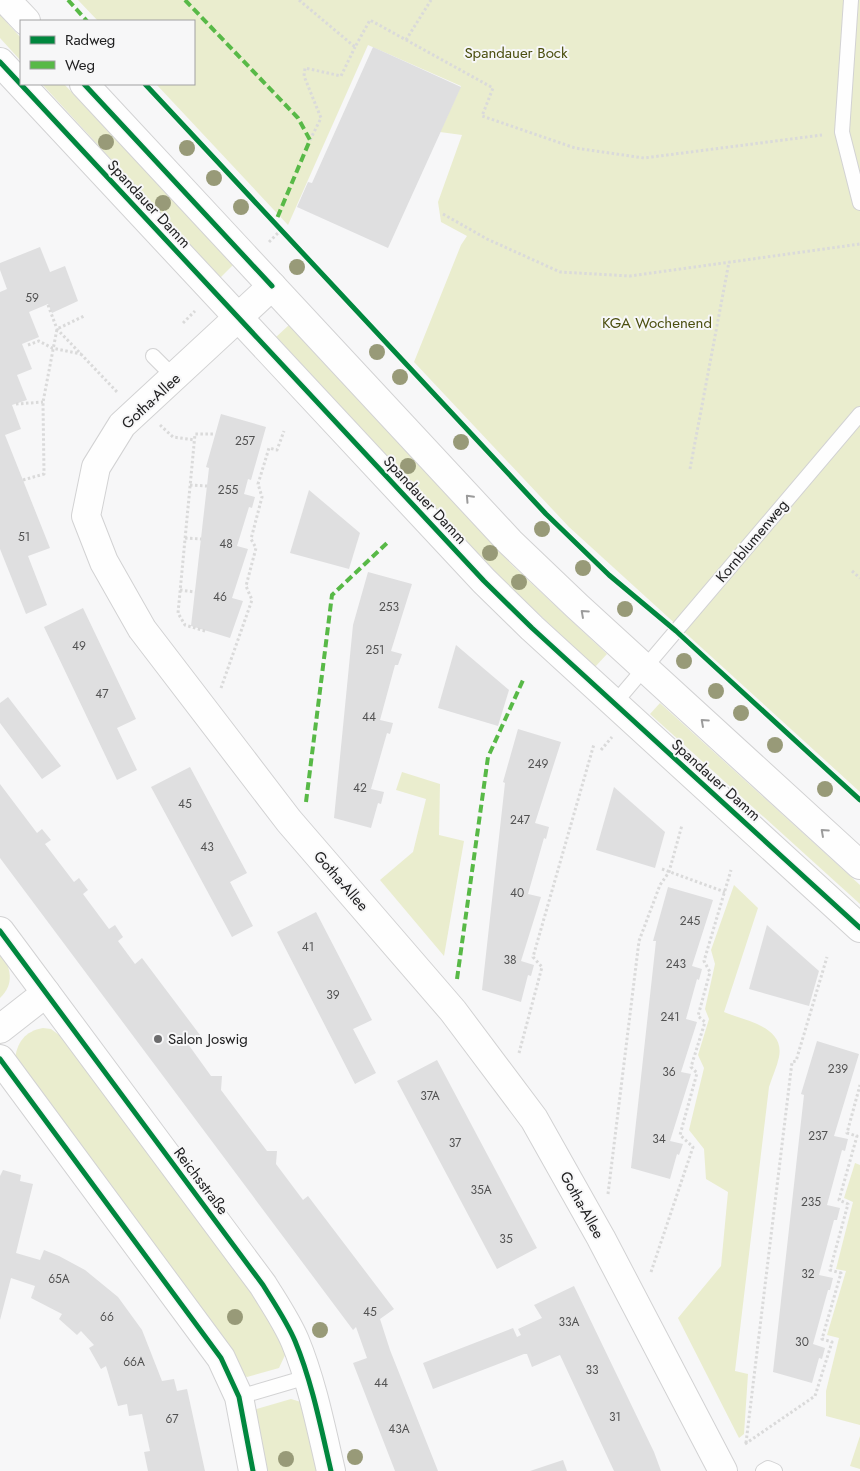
<svg xmlns="http://www.w3.org/2000/svg" width="860" height="1471" font-family="Jost,sans-serif">
  <rect width="100%" height="100%" fill="#f7f7f8"/>
  <g fill="#eaedce">
    <path d="M78,0H860V792L569,527L414,362L461,245L467,236L441,222L438,202L462,135L440,132L461,86L368,45L288,225L156,84H194V21H98Z"/>
    <path d="M0,15L21,38V61L0,38Z"/>
    <path d="M42,84H64L233,265L220,278Z"/>
    <path d="M290,324L513,566L607,654L595,667L507,584L275,338Z"/>
    <path d="M660,703L860,885V904L650,714Z"/>
    <path d="M402,772L440,784L439,835L464,841L444,956L380,880L413,852L426,799L396,790Z"/>
    <path d="M734,885L758,908L724,1012C745,1021 785,1026 779,1057C777,1067 772,1077 769,1087L735,1371L748,1374L744,1434L739,1438L678,1318L721,1266L728,1192L706,1179L704,1149L689,1130L704,1068L698,1055L709,1019L705,1009L715,964L711,950Z"/>
    <path d="M0,952C11,967 15,984 0,998Z"/>
    <path d="M43,1028L51,1029L63,1038L253,1291L286,1353L279,1368L247,1377L238,1372L15,1061C16,1043 25,1031 43,1028Z"/>
    <path d="M855,1163L860,1165V1425L826,1416V1391L839,1338L827,1335L846,1271L836,1269L853,1202L844,1198Z"/>
    <path d="M291,1399L301,1402L319,1471H261L253,1410Z"/>
    <path d="M860,1436V1469L850,1466Z"/>
  </g>
  <g fill="#dfdfe0">
    <path d="M373,47L461,87L388,248L297,207L308,182L312,183Z"/>
    <path d="M40,247L50,272L65,266L78,301L52,313L48,304L29,312L39,337L22,344L32,369L17,375L27,400L12,405L21,429L5,435L50,548L28,556L47,605L26,614L0,549V292L7,289L0,270V263Z"/>
    <path d="M221,414L266,427L251,480L248,479L244,494L255,497L252,508L249,507L237,546L248,549L232,598L243,601L230,638L191,626L209,468L206,467Z"/>
    <path d="M309,490L360,533L349,569L290,553Z"/>
    <path d="M368,572L412,584L391,651L402,654L398,665H395L380,720L393,723L390,734L387,733L371,789L384,792L381,804L378,803L371,828L334,818L353,625Z"/>
    <path d="M83,608L136,719L117,728L137,770L117,780L44,627Z"/>
    <path d="M456,645L509,690L498,726L438,708Z"/>
    <path d="M8,697L61,766L42,779L0,723V703Z"/>
    <path d="M518,729L561,742L535,823L549,827L546,839L544,838L528,894L541,897L521,961L534,965L531,976L528,975L521,1002L482,990L505,783L503,782Z"/>
    <path d="M190,767L247,873L230,882L253,926L232,937L151,787Z"/>
    <path d="M0,784L37,833L42,829L51,840L45,844L74,882L79,878L88,890L83,894L109,929L115,925L123,937L118,941L135,964L142,958L200,1035L188,1044L211,1076H222L221,1090L267,1151H277L276,1164L303,1200L308,1196L394,1309L380,1319L390,1350L438,1471H395L353,1363L367,1358L356,1327L353,1330L0,858Z"/>
    <path d="M614,787L665,832L655,868L596,850Z"/>
    <path d="M668,887L713,900L692,966L702,969L699,980L697,979L686,1019L697,1022L681,1072L691,1074L670,1141L683,1144L679,1155L677,1154L670,1179L631,1168L656,941H653Z"/>
    <path d="M316,912L372,1020L353,1029L376,1073L355,1084L277,932Z"/>
    <path d="M767,925L819,971L809,1006L749,989Z"/>
    <path d="M817,1041L859,1054L834,1136L848,1139L845,1151L842,1150L827,1205L840,1208L837,1220H834L819,1275L833,1278L830,1290H828L813,1344L825,1348L822,1359L819,1358L812,1383L773,1372L804,1095L801,1094Z"/>
    <path d="M437,1060L537,1248L497,1269L397,1081Z"/>
    <path d="M3,1170L21,1175L20,1181L33,1184L16,1253L40,1260L44,1250L59,1256L85,1270L118,1297L142,1330L162,1381L174,1379L177,1391L187,1389L205,1471H148L144,1452L150,1451L142,1414L129,1416L127,1404L118,1406L106,1366L101,1369L89,1348L94,1345L81,1331L77,1335L59,1319L62,1314L31,1298L35,1286L11,1278L0,1320V1176Z"/>
    <path d="M574,1286L654,1452L661,1471H614L560,1355L532,1367L527,1354H524L433,1389L423,1363L513,1328L517,1337L521,1335L518,1329L542,1318L534,1305Z"/>
    <path d="M563,1460L567,1471H530Z"/>
  </g>
  <g fill="none" stroke-linecap="round" stroke-linejoin="round">
    <g stroke="#d2d2d3" stroke-width="16">
      <g id="lane">
        <path d="M851,0L842,132L860,203"/>
        <path d="M153,356L175,378"/>
        <path d="M614,704L860,414"/>
        <path d="M239,1397L307,1377"/>
        <path d="M763,1471L768,1468L775,1471"/>
      </g>
    </g>
    <g stroke="#d2d2d3" stroke-width="30">
      <g id="street">
        <path d="M272,286L122,425L96,467L86,516L104,562L142,629L289,821L453,1011L534,1119L601,1238L723,1471"/>
        <path d="M0,1029L46,993"/>
      </g>
    </g>
    <g stroke="#d2d2d3" stroke-width="30">
      <g id="secondary">
        <path d="M6,0L26,21"/>
        <path d="M0,62L484,581L532,628L860,928"/>
        <path d="M84,84L510,542L577,606L860,865"/>
        <path d="M0,931L263,1285C274,1303 287,1322 295,1341C312,1382 321,1428 331,1471"/>
        <path d="M0,1059L221,1358L239,1397L253,1471"/>
      </g>
    </g>
    <g stroke="#dadada" stroke-width="3" stroke-dasharray="2.5 2.5" stroke-linecap="butt">
      <path d="M299,0L355,47L370,20L493,88L482,116L575,148L644,158L822,135"/>
      <path d="M406,40L431,0"/>
      <path d="M310,140L321,118L304,76L305,68L341,76L355,47"/>
      <path d="M443,214L487,239L560,272L630,276L860,244"/>
      <path d="M269,242L281,230"/>
      <path d="M48,305L57,329L118,393"/>
      <path d="M183,323L195,311"/>
      <path d="M28,345L39,341L52,348L81,354"/>
      <path d="M16,404L43,402"/>
      <path d="M160,425L173,437L195,440"/>
      <path d="M690,469L729,262"/>
      <path d="M23,480L44,474L43,402L57,329L84,316"/>
      <path d="M190,485L207,486"/>
      <path d="M185,538L201,539"/>
      <path d="M852,571L860,578"/>
      <path d="M180,590L195,592"/>
      <path d="M205,631L185,625L178,613L195,434H215"/>
      <path d="M221,688L252,600L246,586L256,548L251,539L262,497L258,484L269,448L277,450L284,431"/>
      <path d="M601,750L612,737"/>
      <path d="M662,869L725,892"/>
      <path d="M519,1053L542,967L533,957L594,744"/>
      <path d="M608,1194L639,941L660,885L669,872L682,825"/>
      <path d="M651,1272L693,1147L680,1135L697,1073L691,1067L705,1022L698,1016L710,972L704,961L731,870"/>
      <path d="M746,1443L792,1062L796,1061L827,957"/>
      <path d="M745,1444L815,1396L832,1342L822,1339L841,1273L830,1270L848,1204L839,1200L857,1136L847,1133L860,1085"/>
    </g>
    <use href="#lane" stroke="#fefefe" stroke-width="14"/>
    <use href="#street" stroke="#fefefe" stroke-width="28"/>
    <use href="#secondary" stroke="#fefefe" stroke-width="28"/>
    <g stroke="#58b947" stroke-width="4" stroke-dasharray="8 4" stroke-linecap="butt">
      <path d="M68,0L87,21"/>
      <path d="M185,0L298,118L310,140L275,223"/>
      <path d="M306,802L332,595L388,542"/>
      <path d="M457,979L488,757L524,678"/>
    </g>
    <g stroke="#f7f7f8" stroke-width="8">
      <g id="cycleway">
        <path d="M0,62L484,581L532,628L860,928"/>
        <path d="M84,84L272,286"/>
        <path d="M145,84L546,514L609,575L676,631L860,800"/>
        <path d="M0,931L263,1285C274,1303 287,1322 295,1341C312,1382 321,1428 331,1471"/>
        <path d="M0,1059L221,1358L239,1397L253,1471"/>
      </g>
    </g>
    <use href="#cycleway" stroke="#00873e" stroke-width="5"/>
  </g>
  <g fill="#989a78">
    <circle cx="106" cy="142" r="8"/>
    <circle cx="187" cy="148" r="8"/>
    <circle cx="214" cy="178" r="8"/>
    <circle cx="163" cy="203" r="8"/>
    <circle cx="241" cy="207" r="8"/>
    <circle cx="297" cy="267" r="8"/>
    <circle cx="377" cy="352" r="8"/>
    <circle cx="400" cy="377" r="8"/>
    <circle cx="461" cy="442" r="8"/>
    <circle cx="408" cy="466" r="8"/>
    <circle cx="542" cy="529" r="8"/>
    <circle cx="490" cy="553" r="8"/>
    <circle cx="583" cy="568" r="8"/>
    <circle cx="519" cy="582" r="8"/>
    <circle cx="625" cy="609" r="8"/>
    <circle cx="684" cy="661" r="8"/>
    <circle cx="716" cy="691" r="8"/>
    <circle cx="741" cy="713" r="8"/>
    <circle cx="775" cy="745" r="8"/>
    <circle cx="825" cy="789" r="8"/>
    <circle cx="235" cy="1317" r="8"/>
    <circle cx="320" cy="1330" r="8"/>
    <circle cx="355" cy="1457" r="8"/>
    <circle cx="286" cy="1459" r="8"/>
  </g>
  <defs><path id="oneway-chevron" d="M-2-3.5L2.5 0L-2 3.5" fill="none" stroke-width="1.6" stroke-linecap="round" stroke-linejoin="round" transform="scale(1.25)"/></defs>
  <g stroke="#9b9b9b">
    <use href="#oneway-chevron" transform="translate(469 498) rotate(-133)"/>
    <use href="#oneway-chevron" transform="translate(584 613) rotate(-138)"/>
    <use href="#oneway-chevron" transform="translate(704 722) rotate(-138)"/>
    <use href="#oneway-chevron" transform="translate(824 832) rotate(-138)"/>
  </g>
  <circle fill="#6c6c6d" stroke="#f7f7f8" stroke-width="2" cx="158" cy="1039" r="5"/>
  <g text-anchor="middle" stroke-width="4" stroke-linejoin="round" paint-order="stroke">
    <g font-size="12" fill="#525252">
      <text x="32" y="302">59</text>
      <text x="245" y="445">257</text>
      <text x="228" y="494">255</text>
      <text x="24" y="541">51</text>
      <text x="226" y="548">48</text>
      <text x="220" y="601">46</text>
      <text x="389" y="611">253</text>
      <text x="79" y="650">49</text>
      <text x="375" y="654">251</text>
      <text x="102" y="698">47</text>
      <text x="369" y="721">44</text>
      <text x="538" y="768">249</text>
      <text x="360" y="792">42</text>
      <text x="185" y="808">45</text>
      <text x="520" y="824">247</text>
      <text x="207" y="851">43</text>
      <text x="517" y="897">40</text>
      <text x="690" y="925">245</text>
      <text x="308" y="951">41</text>
      <text x="510" y="964">38</text>
      <text x="676" y="968">243</text>
      <text x="333" y="999">39</text>
      <text x="670" y="1021">241</text>
      <text x="838" y="1073">239</text>
      <text x="669" y="1076">36</text>
      <text x="430" y="1100">37A</text>
      <text x="818" y="1140">237</text>
      <text x="659" y="1143">34</text>
      <text x="455" y="1147">37</text>
      <text x="481" y="1194">35A</text>
      <text x="811" y="1206">235</text>
      <text x="506" y="1243">35</text>
      <text x="808" y="1278">32</text>
      <text x="59" y="1283">65A</text>
      <text x="370" y="1316">45</text>
      <text x="107" y="1321">66</text>
      <text x="569" y="1326">33A</text>
      <text x="802" y="1346">30</text>
      <text x="134" y="1366">66A</text>
      <text x="592" y="1374">33</text>
      <text x="381" y="1387">44</text>
      <text x="615" y="1421">31</text>
      <text x="172" y="1423">67</text>
      <text x="399" y="1433">43A</text>
    </g>
    <g font-size="15" fill="#4b4e0f" stroke="#f7f7f8">
      <text x="516" y="58">Spandauer Bock</text>
      <text x="657" y="328">KGA Wochenend</text>
    </g>
    <g font-size="15" fill="#212122" stroke="#f7f7f8">
      <text transform="translate(149 204) rotate(47)" y="5">Spandauer Damm</text>
      <text transform="translate(151 401) rotate(-43)" y="5">Gotha-Allee</text>
      <text transform="translate(425 500) rotate(47)" y="5">Spandauer Damm</text>
      <text transform="translate(752 541) rotate(-50)" y="5">Kornblumenweg</text>
      <text transform="translate(716 780) rotate(42)" y="5">Spandauer Damm</text>
      <text transform="translate(341 881) rotate(49)" y="5">Gotha-Allee</text>
      <text transform="translate(201 1181) rotate(53)" y="5">Reichsstraße</text>
      <text transform="translate(582 1205) rotate(61)" y="5">Gotha-Allee</text>
    </g>
    <g font-size="15" fill="#212122" stroke="#f7f7f8" text-anchor="start">
      <text x="168" y="1044">Salon Joswig</text>
    </g>
  </g>
  <rect x="20" y="20" width="175" height="65" fill="#f7f7f8" stroke="#a1a1a2"/>
  <rect x="30" y="36" width="25" height="8" fill="#00873e" stroke="#a1a1a2"/>
  <text x="65" y="45" font-size="15" fill="#212122">Radweg</text>
  <rect x="30" y="61" width="25" height="8" fill="#58b947" stroke="#a1a1a2"/>
  <text x="65" y="70" font-size="15" fill="#212122">Weg</text>
</svg>
